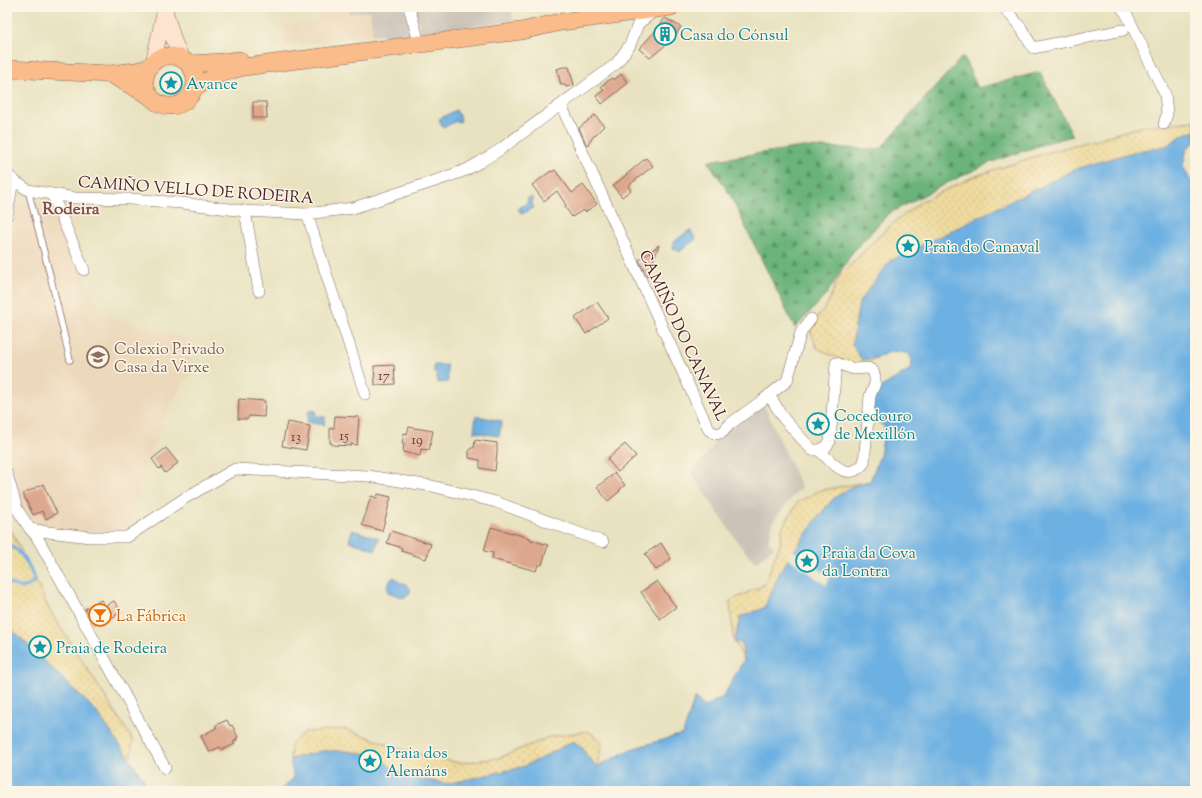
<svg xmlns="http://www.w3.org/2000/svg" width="1202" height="798" font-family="'Sorts Mill Goudy',serif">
  <defs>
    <pattern id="forest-firs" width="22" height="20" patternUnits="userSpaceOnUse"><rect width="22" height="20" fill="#6ab37a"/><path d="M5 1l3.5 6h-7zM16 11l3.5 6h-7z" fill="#599164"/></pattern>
    <pattern id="sand-dots" width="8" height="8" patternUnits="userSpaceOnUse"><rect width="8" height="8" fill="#eeda9e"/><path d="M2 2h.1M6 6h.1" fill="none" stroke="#cebb88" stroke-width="1.8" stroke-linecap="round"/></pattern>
  </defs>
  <rect width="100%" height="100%" fill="#fcf5e5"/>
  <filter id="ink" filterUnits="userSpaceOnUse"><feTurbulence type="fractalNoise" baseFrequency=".025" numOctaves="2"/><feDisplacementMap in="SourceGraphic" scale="8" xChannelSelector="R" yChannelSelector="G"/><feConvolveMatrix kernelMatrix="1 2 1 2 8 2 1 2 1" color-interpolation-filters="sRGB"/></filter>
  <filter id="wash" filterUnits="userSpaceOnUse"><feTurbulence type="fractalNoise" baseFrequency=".012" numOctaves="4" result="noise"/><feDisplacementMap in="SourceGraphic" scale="16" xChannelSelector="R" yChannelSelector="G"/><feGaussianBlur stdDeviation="0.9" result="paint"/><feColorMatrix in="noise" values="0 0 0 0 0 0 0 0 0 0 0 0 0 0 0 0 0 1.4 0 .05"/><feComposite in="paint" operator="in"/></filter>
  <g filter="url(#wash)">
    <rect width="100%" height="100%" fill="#e8e2c0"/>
    <g fill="#ecd8ba">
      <path d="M319,7H349L350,14L370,11L373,35L285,46L284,24L320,22Z"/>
      <path d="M46,201L51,204L102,313L187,339L192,376L184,382L169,408L150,454L125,535L32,527L17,501L7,463V455L9,453L7,450V257L14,211L18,205L24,203Z"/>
    </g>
    <g fill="#cbc3b8">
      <path d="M349,7H404L412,34L383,37V34L373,35L370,11L349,14Z"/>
      <path d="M413,7H511L513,21L422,33Z"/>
      <path d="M763,403L802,489L797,491L774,520L768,541L774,547L756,563L739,544L691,473L712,448L713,442Z"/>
    </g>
    <path fill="url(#forest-firs)" stroke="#5a6952" d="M963,56L978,88L1040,72L1073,136L1049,142L989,163L941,186L888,214L852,253L826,295L795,328L730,195L708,161L802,147L880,149Z"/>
    <g fill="url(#sand-dots)" stroke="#9c7c64">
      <path d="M1195,121V142L1179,145L871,334L878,357L857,368L817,348L809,327L826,307L839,277L883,232L920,202L973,177L1042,154L1144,126Z"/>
      <path d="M870,481L744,660L733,638L730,601L764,585L780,544L782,528L798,502L818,491Z"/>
      <path d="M7,529L11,530L50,611L133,740L131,757L69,704L7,684Z"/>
      <path d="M345,729L410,752L459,763L499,758L549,737L588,731L602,742L597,767L568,791H341L290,759L291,744L305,732Z"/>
    </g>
    <g fill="#6db0e2" stroke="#5c6886">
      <path d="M456,110L461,119L460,122L456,121L443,128L439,119Z"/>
      <path d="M1195,132V142L1187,148L1183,166L1192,184H1195V791H923V790L921,791H279L294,778L290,759L322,751H345L375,755L395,770L411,777L447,784L522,767L542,758L573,741L582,747L587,756L597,767L631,749L683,734L695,697L704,707L723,697L744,660L741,642L734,643L740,617L764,608L781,570L815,521L833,499L851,487L870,481L880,456L885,427L869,414L877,390L912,368L910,354L896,351L887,353L878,357L862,360L852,345L859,302L890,261L1076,169L1133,152L1166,146L1186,133Z"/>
      <path d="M531,197L533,201L531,203L534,207L522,214L518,209L528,202L527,199Z"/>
      <path d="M690,230L696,239L679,252L678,250L674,249L673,247L674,245L672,243Z"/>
      <path d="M434,365H447L448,382L437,383V373H434Z"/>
      <path d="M309,410L316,411L315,416L325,417L324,425L307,422Z"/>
      <path d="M476,416L502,421L499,436L474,432Z"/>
      <path d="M352,530L379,538L375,550L349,541Z"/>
      <path d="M394,577L398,580L400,584L401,583H405L410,588V592L409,595L404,598L388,592C386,586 389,580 394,577Z"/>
      <path d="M7,625L96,711L145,781L125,786L123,791H7Z"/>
    </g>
    <path fill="#e8e2c0" d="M792,550L830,577L826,585L787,557Z"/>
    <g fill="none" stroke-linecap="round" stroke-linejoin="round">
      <path stroke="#6db0e2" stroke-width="3.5" d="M7,544C22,550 29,565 35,580C25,591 19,588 7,582"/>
    </g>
    <g id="blocks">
      <g fill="#dda78d">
        <path d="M665,18L681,27L673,39L650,58L639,49L658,28Z"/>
        <path d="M563,67H569L574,85L566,87L565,85H561L557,69Z"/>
        <path d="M621,74L628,83L602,104L596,96L604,90L601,86L612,78L614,80Z"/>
        <path d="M253,102H266L267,118H253Z"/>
        <path d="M595,115L604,126L593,137L587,146L579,128Z"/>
        <path d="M646,158L653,166L628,186L631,190L622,197L613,186Z"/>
        <path d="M555,170L572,193L583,185L597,204L585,212L583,210L572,217L565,207L566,205L557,191L544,201L532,185L551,171L552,172Z"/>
        <path d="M659,245L647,277L639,260Z"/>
        <path d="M597,302L608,318L586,334L575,318Z"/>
        <path d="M394,365L395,384L375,385L374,366Z"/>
        <path d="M239,399L265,401L264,417L249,416L248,419H238Z"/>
        <path d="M335,416L359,417L357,445L351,444V446L332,445V443H330V428H334Z"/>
        <path d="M287,422L310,426L306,450L282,446Z"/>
        <path d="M409,427L433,431L429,450L421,449L420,456L403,452L404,444H402L404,433L407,434Z"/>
        <path d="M475,440L497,443V452L495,471L480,468V460L469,458V452L471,448H474Z"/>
        <path d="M625,444L636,456L618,472L607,459Z"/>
        <path d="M166,448L178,463L165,473L161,467L159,469L152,459Z"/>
        <path d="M615,473L625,485L619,490L620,491L608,501L597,487Z"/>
        <path d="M43,484L57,513L46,519L42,511L33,515L23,494Z"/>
        <path d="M378,494L391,497L382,531L362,525L371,496L377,498Z"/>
        <path d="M491,527L530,538L531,540L548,545L542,565H538L536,571L492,559L493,553L484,551Z"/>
        <path d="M391,531L431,544L426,559L401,551L402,548L387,543Z"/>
        <path d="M661,543L671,559L656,570L645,554Z"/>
        <path d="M657,581L676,607L660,619L641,592Z"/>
        <path d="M101,600L105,606L114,601L121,612L100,625L99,622L95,624L85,609Z"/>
        <path d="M227,720L230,726L232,725L238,737L236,738L237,740L233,742L235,744L222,750L220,747L209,752L201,736L216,728V725Z"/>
      </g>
    </g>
  </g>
  <g filter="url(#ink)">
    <use href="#blocks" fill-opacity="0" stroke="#81635f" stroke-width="1"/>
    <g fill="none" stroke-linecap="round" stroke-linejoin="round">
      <g stroke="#81635f" stroke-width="7">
        <path id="lane" d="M28,190L51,279L70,360"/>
      </g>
      <g stroke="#81635f" stroke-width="12">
        <g id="street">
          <path d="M409,7L417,35"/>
          <path d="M1004,7L1021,28L1033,48L1123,30"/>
          <path d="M1121,7L1126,13L1165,94L1167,114L1164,124"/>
          <path d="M561,105L709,430L716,434L723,432L730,424L763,400L787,381L801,332L811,319"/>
          <path d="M7,174L13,180L28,190L75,198L130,199L181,203L245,211L307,214L353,208L444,178L466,170L480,162L498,151L616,64L630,45L638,24L654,11"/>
          <path d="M52,194L84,270"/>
          <path d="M245,211L259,291"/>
          <path d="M307,214L365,394"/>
          <path d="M7,215L13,180"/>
          <path d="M769,395L784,419L812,450H819L826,447L830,441L836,363L854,369L868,368L873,371L875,377V384L870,396L864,463C848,483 832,463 819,450"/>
          <path d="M7,474L17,509L30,529L48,532L90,537H127L185,498L235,469L368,476L432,486L496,502L603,542"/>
          <path d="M30,529L37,537L165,768"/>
        </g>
      </g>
      <g stroke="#81635f" stroke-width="16">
        <g id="secondary">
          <path d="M165,10L174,41L182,59"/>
          <path d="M153,63L165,9"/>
        </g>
      </g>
      <g stroke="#81635f" stroke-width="18">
        <g id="primary">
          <circle cx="170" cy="81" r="25"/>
          <path d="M189,64L222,62L239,60"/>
          <path d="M7,69L110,74L136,71L148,68"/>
          <path d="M110,74L150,96"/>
          <path d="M195,88C211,77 225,71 244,67L521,31L561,22L671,7"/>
        </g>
      </g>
      <use href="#lane" stroke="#fff" stroke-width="5.5"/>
      <use href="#street" stroke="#fff" stroke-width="11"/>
      <use href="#secondary" stroke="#fde4d0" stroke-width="15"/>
      <use href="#primary" stroke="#f9bc8a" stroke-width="17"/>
    </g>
  </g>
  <defs>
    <g id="building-ring" transform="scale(1.15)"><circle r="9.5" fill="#fcf5e5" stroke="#0f9aa8" stroke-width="1.5"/><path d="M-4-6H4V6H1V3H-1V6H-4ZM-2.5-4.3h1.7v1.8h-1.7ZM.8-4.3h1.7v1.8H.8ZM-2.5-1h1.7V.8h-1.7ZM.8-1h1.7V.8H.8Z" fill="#0f9aa8"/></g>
    <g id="sight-ring" transform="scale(1.15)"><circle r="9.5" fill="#fcf5e5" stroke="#0f9aa8" stroke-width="1.5"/><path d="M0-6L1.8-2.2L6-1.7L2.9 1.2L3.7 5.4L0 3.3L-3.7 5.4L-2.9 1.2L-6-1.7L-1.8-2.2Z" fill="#0f9aa8"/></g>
    <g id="school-ring" transform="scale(1.15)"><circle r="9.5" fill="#fcf5e5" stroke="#8d6e63" stroke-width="1.5"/><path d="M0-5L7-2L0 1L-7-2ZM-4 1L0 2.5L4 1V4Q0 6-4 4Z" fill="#8d6e63"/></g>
    <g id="bar-ring" transform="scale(1.15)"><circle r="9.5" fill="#fcf5e5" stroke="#e8710a" stroke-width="1.5"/><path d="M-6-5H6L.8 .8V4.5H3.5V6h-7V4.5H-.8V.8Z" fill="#e8710a"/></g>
  </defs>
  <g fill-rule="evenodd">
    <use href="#building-ring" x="665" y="34"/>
    <use href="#sight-ring" x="171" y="83"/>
    <use href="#sight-ring" x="908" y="246"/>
    <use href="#school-ring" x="98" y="357"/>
    <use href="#sight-ring" x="818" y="424"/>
    <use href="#sight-ring" x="807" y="561"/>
    <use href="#bar-ring" x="100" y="615"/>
    <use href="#sight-ring" x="40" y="647"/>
    <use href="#sight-ring" x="370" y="761"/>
  </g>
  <g text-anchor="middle" stroke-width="3" stroke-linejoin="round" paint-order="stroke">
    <g font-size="14" fill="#6f4144">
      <text x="384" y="380">17</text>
      <text x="344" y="440">15</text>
      <text x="296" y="441">13</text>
      <text x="417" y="444">19</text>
    </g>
    <g font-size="16" fill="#0d838f" stroke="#fcf5e5" text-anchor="start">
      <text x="680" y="40">Casa do Cónsul</text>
      <text x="186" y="89">Avance</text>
      <text x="924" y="252">Praia do Canaval</text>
      <text x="834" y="421">Cocedouro<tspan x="834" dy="18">de Mexillón</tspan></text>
      <text x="822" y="558">Praia da Cova<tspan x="822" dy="18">da Lontra</tspan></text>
      <text x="56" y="653">Praia de Rodeira</text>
      <text x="386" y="758">Praia dos<tspan x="386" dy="18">Alemáns</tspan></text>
    </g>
    <g font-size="16" fill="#4a1f2b" stroke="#fcf5e5">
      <text transform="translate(196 189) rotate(4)" y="6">CAMIÑO VELLO DE RODEIRA</text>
      <text transform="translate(684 335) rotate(65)" y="6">CAMIÑO DO CANAVAL</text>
    </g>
    <g font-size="16" fill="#785e54" stroke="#fcf5e5" text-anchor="start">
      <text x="114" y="354">Colexio Privado<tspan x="114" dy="18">Casa da Virxe</tspan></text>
    </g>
    <g font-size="16" fill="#c56008" stroke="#fcf5e5" text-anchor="start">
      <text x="116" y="621">La Fábrica</text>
    </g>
    <g font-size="17" font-weight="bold" fill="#7d4f4d" stroke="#fcf5e5">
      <text x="71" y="214">Rodeira</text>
    </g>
  </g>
  <rect width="1202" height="798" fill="none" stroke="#fcf5e5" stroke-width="24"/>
</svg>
